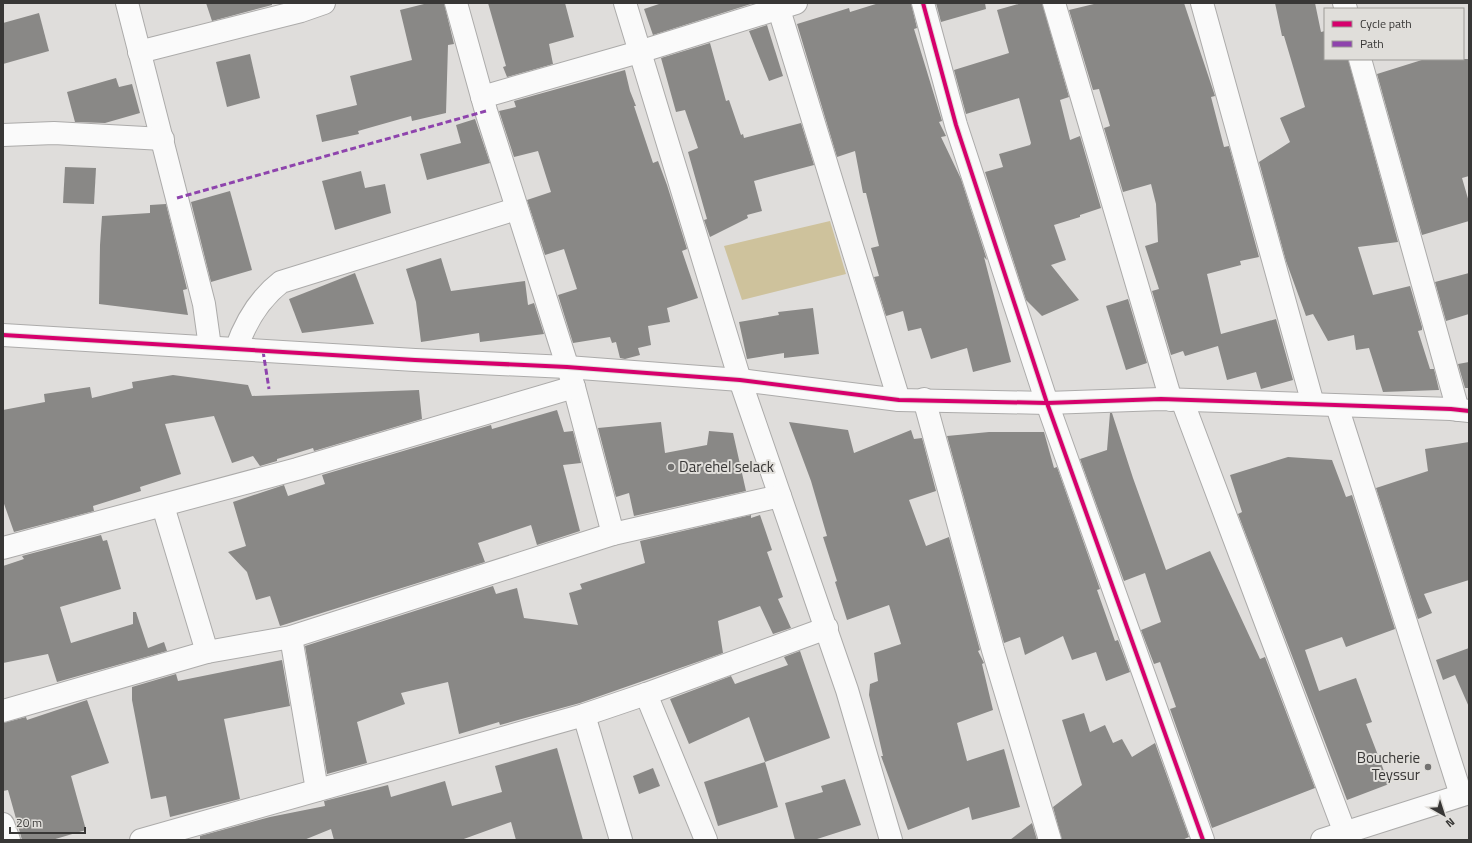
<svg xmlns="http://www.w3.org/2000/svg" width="1472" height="843" font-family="'Titillium Web',sans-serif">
  <rect width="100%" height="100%" fill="#dfdddb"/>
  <path fill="#cec29c" d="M830,221L846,274L742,300L724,246Z"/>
  <g fill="#898886">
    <path d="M206,3H272V5L212,21Z"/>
    <path d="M428,3H444L454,44L448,45L446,113L412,121L411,116L358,131L359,134L322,142L316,115L357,105L350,76L412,60L400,10Z"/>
    <path d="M488,3H565L574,37L549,44L553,64L507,77L503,67L506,66Z"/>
    <path d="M662,3H754L653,35L644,9Z"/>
    <path d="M879,3H911L917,28L914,29L942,121L939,122L946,136L941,137L961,179L987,260L984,257L1011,362L973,372L967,348L931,359L921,328L908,331L903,311L886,316L874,277L879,276L871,248L879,246L866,193H863L855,151L837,157L797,24L849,8L850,12Z"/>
    <path d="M936,3H985L986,9L941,22Z"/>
    <path d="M1022,3H1042L1069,97L1060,100L1070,140L1080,136L1101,208L1080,215V217L1054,225L1066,260L1051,265L1079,300L1042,316L1026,300L985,172L1003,167L999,154L1030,145L1031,143L1019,98L966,114L954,70L1009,53L997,10Z"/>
    <path d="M1098,3H1184L1215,96L1211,97L1224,147L1229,146L1259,257L1240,261L1241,265L1207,274L1221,334L1276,319L1293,380L1261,389L1256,372L1227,380L1218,346L1185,356L1183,351L1171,355L1152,291L1159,289L1145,246L1158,242L1156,204L1151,184L1123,192L1104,128L1110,126L1099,89L1093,90L1069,10Z"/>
    <path d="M1275,3H1315L1321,32L1325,31V59H1348L1398,242L1358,247L1373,295L1410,286L1422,327V330L1418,331L1430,369H1434L1439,390L1383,392L1369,348L1356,350L1354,335L1328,341L1313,314L1306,316L1286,261L1259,162L1290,142L1280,118L1305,107L1284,36H1282Z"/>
    <path d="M39,13L49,51L3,64V23Z"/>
    <path d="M767,25L783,76L769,81L749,31Z"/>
    <path d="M710,43L726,101L729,100L741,135L743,134L744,138L801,123L814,165L754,181L762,211L747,215L748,218L710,237L704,220L707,219L688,152L698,148L685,110L676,112L661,58Z"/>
    <path d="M250,54L260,98L227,107L216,62Z"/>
    <path d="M1425,59H1469V176L1462,178L1469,202V221L1422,235L1377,74Z"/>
    <path d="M625,70L630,91L636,106H634L653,163L658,161L667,185L687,249L682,251L698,298L667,308L670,322L648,326L651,345L638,348L640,355L625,359L620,358L616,342L612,343L610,337L573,343L558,295L577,289L564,249L545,255L527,200L551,192L538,151L514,157L499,111L516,107L514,101Z"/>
    <path d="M116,78L119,87L132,84L140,113L105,123L75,122L67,92Z"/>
    <path d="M475,119L490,163L427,180L420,154L461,143L456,125Z"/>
    <path d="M65,167L96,168L94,204L63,203Z"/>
    <path d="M361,171L365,188L385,184L391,213L335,230L322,181Z"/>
    <path d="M230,191L252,270L211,282L191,202Z"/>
    <path d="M166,204L187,289L183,290L188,315L99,304L100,245L102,216L150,213V205Z"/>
    <path d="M441,258L451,291L525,281L528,305L534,303L544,334L480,342L479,333L421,342L416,302L406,269Z"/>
    <path d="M355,273L374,324L302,333L289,299Z"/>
    <path d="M1469,273V314L1446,321L1435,282Z"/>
    <path d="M1128,299L1147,363L1126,370L1106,306Z"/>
    <path d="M813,308L819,354L784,358V353L747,359L739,322L779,315L778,312Z"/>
    <path d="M1469,362V388H1465L1458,364Z"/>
    <path d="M173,375L248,385L252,396L419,390L422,419L314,451L313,448L277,459V461L260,466L253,456L232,463L214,416L165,424L181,474L140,487L141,491L93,506L94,511L14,532L3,501V410L45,402L44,394L90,387L92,398L133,388L132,382Z"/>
    <path d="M557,410L564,432L573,431L581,463L563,465L580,531L537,545L531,525L478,543L485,562L280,626L270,596L256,600L247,572L228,552L246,546L233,502L284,485L288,496L325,484L322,475L491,425L492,429Z"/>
    <path d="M1110,413H1112L1133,478L1166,570L1210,551L1260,659L1265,657L1315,788L1212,828L1170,709L1176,707L1160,662L1154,664L1141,630L1161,622L1145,573L1124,581L1080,459L1107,450Z"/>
    <path d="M661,422L665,453L707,445L709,431L733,433L746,491L634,516L629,493L616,497L598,428Z"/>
    <path d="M789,422L848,430L854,453L911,430L914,439L922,438L936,491L909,500L926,546L949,537L980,650L978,651L984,663L982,664L993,710L957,723L967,761L1004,749L1020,807L972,820L969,807L908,830L881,756H883L869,695L870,684L878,681L874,653L901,644L889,605L847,620L835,582L837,581L823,537L827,536L811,481Z"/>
    <path d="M989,432H1044L1054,468L1057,467L1100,589L1097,590L1115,641L1118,640L1130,672L1106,681L1096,652L1072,660L1063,636L1025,655L1020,637L1004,643L947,436Z"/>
    <path d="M1469,442V580L1424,594L1432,613L1418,619L1376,488L1428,471L1425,449Z"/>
    <path d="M1288,457L1332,460L1346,497L1352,495L1395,629L1346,647L1342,637L1305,650L1319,691L1356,678L1372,722L1366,724L1389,784L1347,800L1238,514L1242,512L1230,475Z"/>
    <path d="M751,515V518L760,515L772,550L767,552L783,597L778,599L791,628L773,634L760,606L718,621L723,653L580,703L500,725L499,722L459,734L448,682L401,693L405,704L357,722L367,763L327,774L305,646L493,586L496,594L517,588L524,618L578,625L569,593L582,589L580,584L645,563L640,541Z"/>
    <path d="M101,535L103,541L107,540L121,589L60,607L71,643L133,624V612H136L148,648L164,642L167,651L57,682L48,654L3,663V566L24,559L22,556Z"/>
    <path d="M1469,648V707L1455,675L1443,680L1436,660Z"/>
    <path d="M800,651L830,738L765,762L749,717L689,744L670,699L731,676L735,684L788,665L784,657Z"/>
    <path d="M282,660L290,706L224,719L240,799L170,817L166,796L151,799L132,700V687L176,674L178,681Z"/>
    <path d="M87,700L109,763L71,776L86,830L52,840H22L8,790L3,791V723L26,717L27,720Z"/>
    <path d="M1084,713L1090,732L1105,725L1113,743L1122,739L1132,757L1155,743L1189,837L1182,840H1062L1053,807L1082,785L1062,720Z"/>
    <path d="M557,748L583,840H516L511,822L461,840H334L331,829L304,840H200V836L270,817L325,806L324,801L388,785L391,797L445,781L452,806L502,792L495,766Z"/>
    <path d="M765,762L778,807L718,826L704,782Z"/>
    <path d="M653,768L660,786L639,794L633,776Z"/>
    <path d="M845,779L861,825L814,840H795L785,803L823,792L821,786Z"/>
    <path d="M1032,823L1037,840H1010Z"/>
  </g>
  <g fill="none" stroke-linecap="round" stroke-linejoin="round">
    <g stroke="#acabaa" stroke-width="24">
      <g id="minor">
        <path d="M127,3L204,304L210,347"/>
        <path d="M456,3L486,111L574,387L613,534"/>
        <path d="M625,3L740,380L847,690L891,840"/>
        <path d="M777,3L899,400"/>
        <path d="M923,3L956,125L1047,403L1203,840"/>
        <path d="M1054,3L1171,400"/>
        <path d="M1202,3L1313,404"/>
        <path d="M1344,3L1346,9"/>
        <path d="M139,52L301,11L324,3"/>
        <path d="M1360,59L1458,410"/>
        <path d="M482,97L639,52L796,3"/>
        <path d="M3,135L54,133L163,139"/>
        <path d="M3,335L415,360L567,367L740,380L899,400L1047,403L1161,399L1451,409L1469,411"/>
        <path d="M236,349C245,323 259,299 281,282L516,209"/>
        <path d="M924,399L993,650L1050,840"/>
        <path d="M1182,400L1345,833"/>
        <path d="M1337,406L1461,795"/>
        <path d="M163,506L207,652"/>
        <path d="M3,548L297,469L574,387"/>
        <path d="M291,637L317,790"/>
        <path d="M646,694L706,840"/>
        <path d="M3,711L207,652L291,637L613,534L780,496"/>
        <path d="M584,715L621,840"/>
        <path d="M3,824L9,840"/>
        <path d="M141,840L584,715L646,694L827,628"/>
        <path d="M1322,840L1469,793"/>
      </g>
    </g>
    <use href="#minor" stroke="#fafafa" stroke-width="22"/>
    <g stroke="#8e44ad" stroke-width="3" stroke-dasharray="6 3" stroke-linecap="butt">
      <path d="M177,198L486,111"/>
      <path d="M263,351L269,389"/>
    </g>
    <g stroke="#e0deda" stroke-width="6">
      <g id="cycleway">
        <path d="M923,3L956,125L1047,403L1203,840"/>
        <path d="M3,335L415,360L567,367L740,380L899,400L1047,403L1161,399L1451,409L1469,411"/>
      </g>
    </g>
    <use href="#cycleway" stroke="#d6006c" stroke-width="4"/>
  </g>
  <g fill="#727170" stroke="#e0deda" stroke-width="1.5">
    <circle cx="671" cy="467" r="4"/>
    <circle cx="1428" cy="767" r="4"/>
  </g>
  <g text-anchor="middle" stroke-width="4" stroke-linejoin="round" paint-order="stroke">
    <g font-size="15" fill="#383736" stroke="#e0deda" text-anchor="start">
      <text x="679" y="472">Dar ehel selack</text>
      <text x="1420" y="763" text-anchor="end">Boucherie<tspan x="1420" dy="17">Teyssur</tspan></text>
    </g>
  </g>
  <rect width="1472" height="843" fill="none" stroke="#383736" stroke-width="8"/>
  <rect x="1324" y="8" width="140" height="52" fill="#e0deda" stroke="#9d9b98"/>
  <rect x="1332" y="21" width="20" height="6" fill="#d6006c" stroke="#9d9b98"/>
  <text x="1360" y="28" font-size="12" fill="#383736">Cycle path</text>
  <rect x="1332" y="41" width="20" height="6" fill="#8e44ad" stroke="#9d9b98"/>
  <text x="1360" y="48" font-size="12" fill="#383736">Path</text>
  <g transform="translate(1444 815) rotate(141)" stroke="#e0deda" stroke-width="3" paint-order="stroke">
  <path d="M0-3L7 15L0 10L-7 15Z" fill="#383736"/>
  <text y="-6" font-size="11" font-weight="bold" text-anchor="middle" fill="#383736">N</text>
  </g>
  <path d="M10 827v6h75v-6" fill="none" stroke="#383736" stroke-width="2"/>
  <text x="16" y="827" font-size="12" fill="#383736" stroke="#e0deda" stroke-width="3" paint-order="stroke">20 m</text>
</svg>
